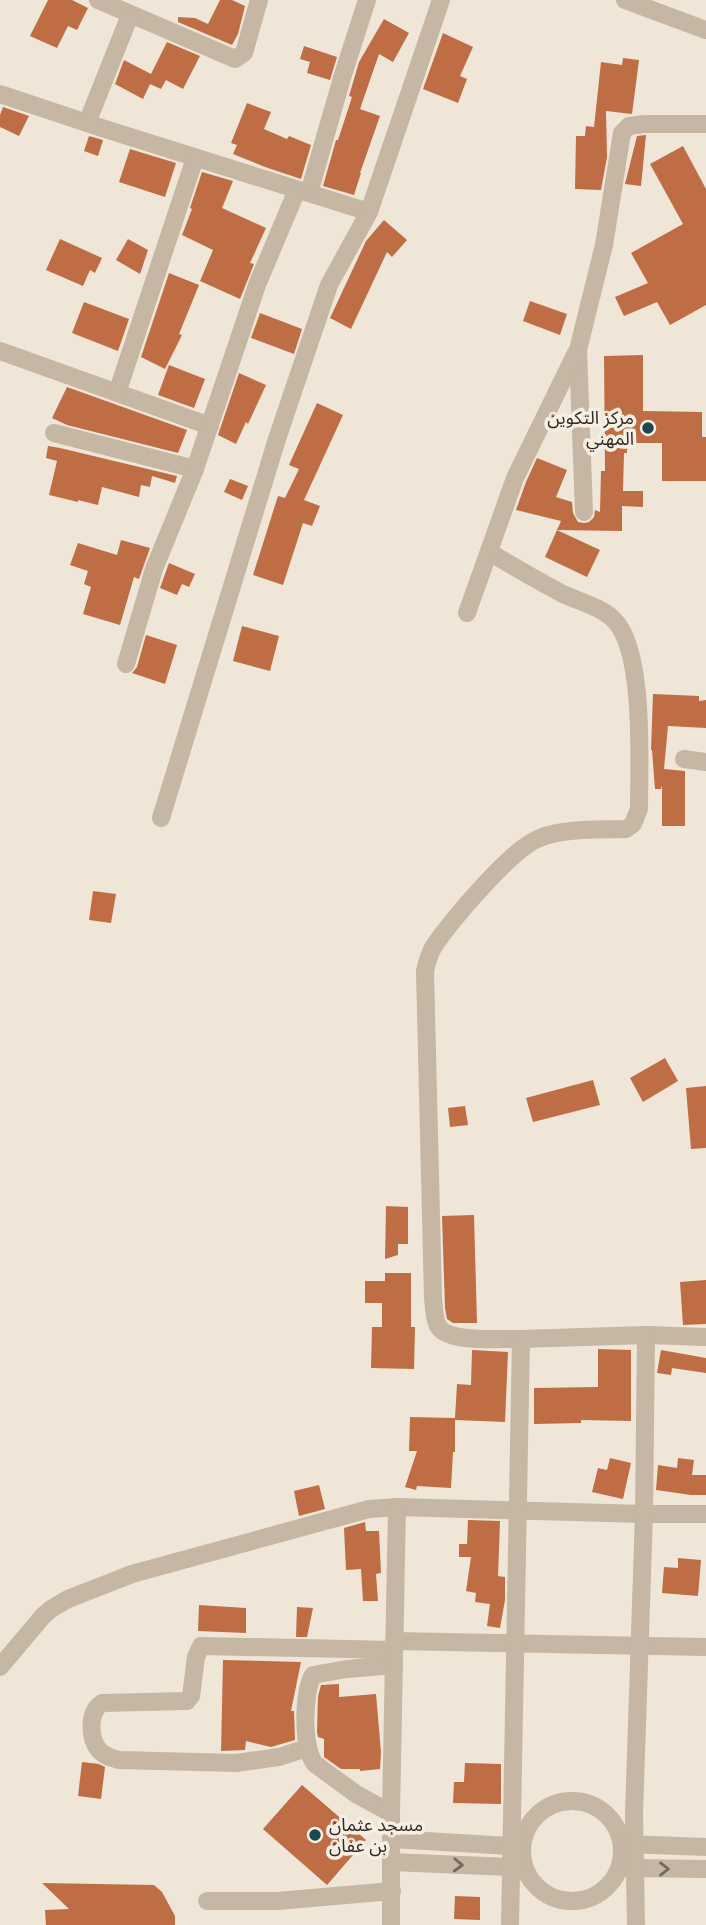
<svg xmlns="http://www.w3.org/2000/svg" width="706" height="1925" font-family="'Nunito Sans','Noto Sans Arabic',sans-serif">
  <rect width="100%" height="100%" fill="#efe6d7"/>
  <g fill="#bf6d45">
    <path d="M48,0H72L88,8L77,30L68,26L57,48L30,36Z"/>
    <path d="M220,0H232L245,6L238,34L232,45L178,22V17L195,18L208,24Z"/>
    <path d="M384,19L409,33L393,62L379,54L360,109L380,116L360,173H361L354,195L323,186L336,140H338L352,97L349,96L359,62Z"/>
    <path d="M443,33L473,47L460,76L467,79L458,103L423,89Z"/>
    <path d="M167,42L200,56L183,89L166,80L161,89L150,84L143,99L115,84L124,60L151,74Z"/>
    <path d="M304,46L337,57L330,80L307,73L310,62L300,59Z"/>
    <path d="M623,58L639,60L632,114L606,111L607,157L601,190L575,189L576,136H585L586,126L594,127L601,62L622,65Z"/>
    <path d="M247,103L271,112L264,129L287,139L289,136L311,145L301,179L265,167L233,154L237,145L231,143Z"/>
    <path d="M3,107L29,116L19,136L0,127V115Z"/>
    <path d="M646,135L641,186L625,184L637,136Z"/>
    <path d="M89,136L103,140L98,156L84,151Z"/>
    <path d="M683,146L706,189V305L670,325L657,302L624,316L615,297L648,283L631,253L683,224L650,164Z"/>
    <path d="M130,149L176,163L165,197L119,182Z"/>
    <path d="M202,172L233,181L222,208L266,228L250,263L254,264L240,299L200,281L213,250L182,235L192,209L190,208Z"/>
    <path d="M384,220L407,240L392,257L387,252L351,329L330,318L366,241Z"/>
    <path d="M60,239L102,258L95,273L90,270L83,286L46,270Z"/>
    <path d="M128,239L148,250L140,274L116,260Z"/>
    <path d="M169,273L199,285L179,334L182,335L165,369L141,357Z"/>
    <path d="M530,301L567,314L560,335L523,321Z"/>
    <path d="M84,302L129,319L118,351L72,333Z"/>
    <path d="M260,313L302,329L294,354L251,338Z"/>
    <path d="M643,355V411L702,412V437H706V481H662V443H627V453H624L623,491H643V507L622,506V531L557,530L561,521L516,510L526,482L537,458L567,470L556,497L572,502L573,513L578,522L584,523L589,522L594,517L595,510L600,512L601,471H605L604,356Z"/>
    <path d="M169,365L205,379L194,408L158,395Z"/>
    <path d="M239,373L266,385L248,424L246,422L236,444L218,435Z"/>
    <path d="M67,387L187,430L178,453L67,425L52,418Z"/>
    <path d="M317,403L343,415L304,500L320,506L312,526L303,523L283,585L253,575L278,496L285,498L299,469L289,465Z"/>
    <path d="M48,446L60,448L177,476L175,483L152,476L150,487L141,485L139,497L102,487L98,505L78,500V502L49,495L57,461L46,458Z"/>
    <path d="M230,479L248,486L242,500L224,492Z"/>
    <path d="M557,530L600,550L587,577L545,557Z"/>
    <path d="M121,540L150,548L139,579L134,577L120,625L83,614L91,587L84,584L88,571L70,565L78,543L117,555Z"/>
    <path d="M169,563L195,574L189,587L182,584L177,595L160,588Z"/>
    <path d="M242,626L279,636L270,671L233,661Z"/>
    <path d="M146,635L177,645L165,684L132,673L137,667Z"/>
    <path d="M653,694L699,696V701L706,700V728L668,726L664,769L685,771V826H662V785L661,789H655L652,750H651Z"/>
    <path d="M93,891L116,894L111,923L89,920Z"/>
    <path d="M665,1058L678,1081L643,1102L630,1078Z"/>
    <path d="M593,1080L600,1105L533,1122L526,1098Z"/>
    <path d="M706,1086V1148L691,1149L686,1088Z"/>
    <path d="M465,1106L468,1125L450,1127L448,1108Z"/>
    <path d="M386,1206L408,1207V1244H398V1255L385,1259Z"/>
    <path d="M474,1215L477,1323H453L447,1319L445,1308L442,1216Z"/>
    <path d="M385,1273H411V1327H415L414,1369L371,1368L372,1327H382V1303H365V1281H385Z"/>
    <path d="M706,1280V1324L683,1325L680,1282Z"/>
    <path d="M598,1349L631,1350V1421L581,1420V1423L534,1424V1388L598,1387Z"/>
    <path d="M472,1350L508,1352L505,1422L455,1420V1452H453L451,1488L417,1486L416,1490L405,1487L417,1451H409L410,1417L455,1418L457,1384L471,1385Z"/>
    <path d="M661,1350L706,1358V1373L672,1368L671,1375L657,1373Z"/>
    <path d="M610,1458L631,1463L623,1499L592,1492L598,1468L607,1470Z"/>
    <path d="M678,1458L694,1460L692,1475H706V1495H691L656,1490L658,1465L677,1468Z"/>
    <path d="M319,1485L325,1509L299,1516L294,1491Z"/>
    <path d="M468,1520L500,1521L498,1576L505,1577V1600L500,1628L487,1626L490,1604L475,1602L476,1593L466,1591L471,1557H459V1544H467Z"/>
    <path d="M365,1522L366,1531H379L381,1573L376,1574L378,1601H363L361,1569L346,1570L344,1528Z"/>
    <path d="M678,1558L701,1560L698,1596L662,1593L664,1567L678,1568Z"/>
    <path d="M199,1605L246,1608V1633L198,1631Z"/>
    <path d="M297,1607L313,1608L307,1637H296Z"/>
    <path d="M223,1660L301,1662L291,1711H294L295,1740L271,1747L246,1741L245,1750L221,1751Z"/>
    <path d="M339,1684V1697L376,1694L381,1752L380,1769L360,1771V1769H341L324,1757V1739L318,1737L317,1732L318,1696L321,1685Z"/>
    <path d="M82,1762L99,1764L105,1767L101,1799L78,1796Z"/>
    <path d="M465,1763L501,1764V1804L453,1803L454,1782H464Z"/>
    <path d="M302,1785L366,1840L327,1885L263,1829Z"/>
    <path d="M42,1883L154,1885L162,1892L175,1916V1925H46L45,1910L69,1909Z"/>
    <path d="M455,1896L480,1897V1920L454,1919Z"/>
  </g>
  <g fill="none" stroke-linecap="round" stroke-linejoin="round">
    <g stroke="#c6b6a4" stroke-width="18">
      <path d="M98,0L235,59L244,53L259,0"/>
      <path d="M625,0L706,30"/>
      <path d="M0,94L102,128L369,212"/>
      <path d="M87,123L130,15"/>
      <path d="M309,193L342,78L367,0"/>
      <path d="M0,351L210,426"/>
      <path d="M117,393L195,158"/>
      <path d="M54,433L195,469"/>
      <path d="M584,512L578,350L604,245L622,133L629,126L644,124H706"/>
      <path d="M489,552C513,566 538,581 563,594C580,602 602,607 615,621C645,653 639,765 639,809L633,824L626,829C600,830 564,828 540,838C513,847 451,921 434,946C429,954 427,962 425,971L433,1298C434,1307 434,1319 438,1326C448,1344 502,1338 521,1339"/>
      <path d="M467,613L515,478L576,353"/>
      <path d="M126,664L154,569L195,469L257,285L297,190"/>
      <path d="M684,759L706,762"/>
      <path d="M161,818L277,439L329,285L369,212L441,0"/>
      <path d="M646,1335L706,1337"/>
      <path d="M394,1641L706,1647"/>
      <path d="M0,1667L43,1616L51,1609L68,1599L132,1574L369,1509L397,1507L644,1514H706"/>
      <path d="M307,1748L279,1757L236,1763L119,1760C112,1758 104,1756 99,1750C89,1738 88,1712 102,1703L187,1701L191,1696L196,1657L201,1646L394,1650"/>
      <circle cx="572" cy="1851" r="50"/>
      <path d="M391,1813L356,1794L315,1764C302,1748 303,1693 313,1675L347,1669L394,1665"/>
      <path d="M392,1839L511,1846L522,1845"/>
      <path d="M626,1844L706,1847"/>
      <path d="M391,1862L511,1867L520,1865"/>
      <path d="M625,1868L706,1869"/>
      <path d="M207,1901H278L392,1891"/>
      <path d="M391,1925V1813L397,1507"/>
      <path d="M510,1925L521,1339L646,1335L644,1514L634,1814L636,1925"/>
    </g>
  </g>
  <defs><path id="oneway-chevron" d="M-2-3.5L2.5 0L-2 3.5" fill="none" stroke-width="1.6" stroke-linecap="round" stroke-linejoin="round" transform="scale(1.75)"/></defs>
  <g stroke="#75695e">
    <use href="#oneway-chevron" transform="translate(458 1865) rotate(2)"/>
    <use href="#oneway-chevron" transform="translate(664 1869)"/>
  </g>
  <g fill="#1e4850" stroke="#f7efe3" stroke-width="2.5">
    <circle cx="648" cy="428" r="7"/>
    <circle cx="315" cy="1835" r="7"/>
  </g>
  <g text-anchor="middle" stroke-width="7" stroke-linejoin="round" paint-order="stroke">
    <g font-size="18" fill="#322a25" stroke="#f7efe3" text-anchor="end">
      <text x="634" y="424">مركز التكوين<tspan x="634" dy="21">المهني</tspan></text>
      <text x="329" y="1831" text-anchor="start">مسجد عثمان<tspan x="329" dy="21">بن عفان</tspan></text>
    </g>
  </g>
</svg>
